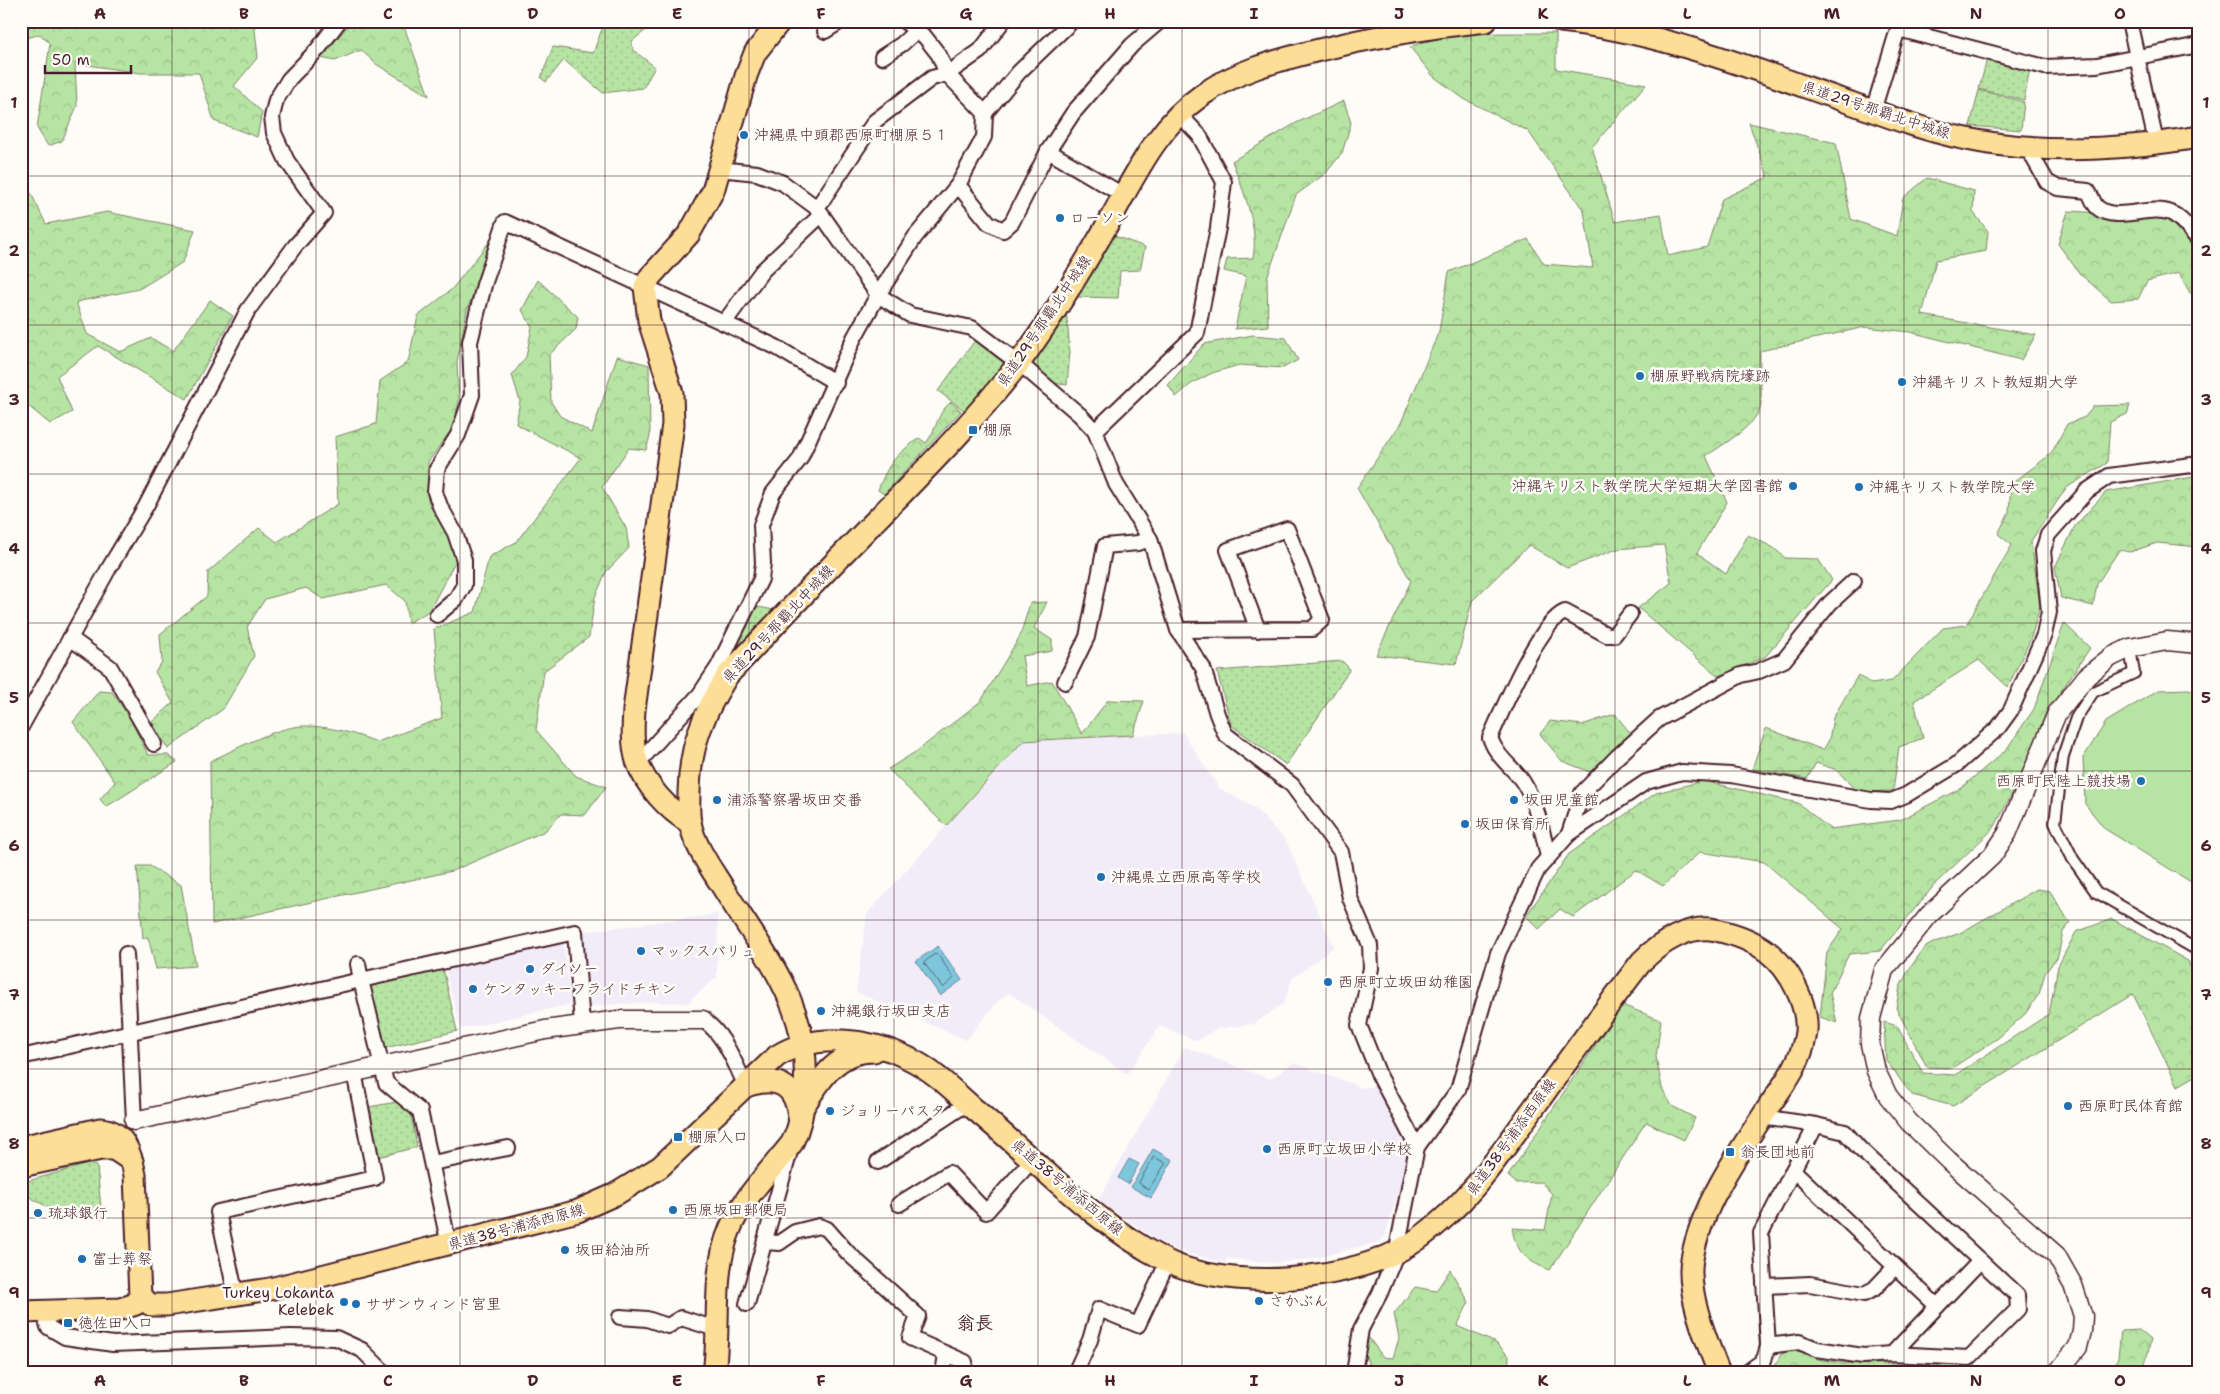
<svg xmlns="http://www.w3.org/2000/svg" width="2220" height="1394" font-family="'Shantell Sans','Klee One',sans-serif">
  <defs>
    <pattern id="grass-dots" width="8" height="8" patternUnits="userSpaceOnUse" patternTransform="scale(1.25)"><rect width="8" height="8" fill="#b6e4a3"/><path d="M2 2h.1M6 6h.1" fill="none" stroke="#9ec38c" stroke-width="1.8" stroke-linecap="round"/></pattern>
    <pattern id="forest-crowns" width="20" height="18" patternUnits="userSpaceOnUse" patternTransform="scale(1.25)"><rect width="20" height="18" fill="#b6e4a3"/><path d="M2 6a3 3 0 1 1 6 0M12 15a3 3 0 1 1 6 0" fill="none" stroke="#9ec38c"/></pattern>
  </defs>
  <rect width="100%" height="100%" fill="#fdfcf7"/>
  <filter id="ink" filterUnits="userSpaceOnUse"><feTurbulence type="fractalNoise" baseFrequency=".02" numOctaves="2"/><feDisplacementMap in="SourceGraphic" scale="10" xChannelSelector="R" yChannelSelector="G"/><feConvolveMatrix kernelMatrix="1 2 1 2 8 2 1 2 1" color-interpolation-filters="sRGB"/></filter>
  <g filter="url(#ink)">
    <g fill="#f2ecf8">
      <path d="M1183,733L1219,788L1256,809L1286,841L1334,947L1292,979L1284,1003L1254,1024L1216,1029L1197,1041L1160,1026L1127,1074L1009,993L997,1002L966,1040L856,992L867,914L1023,741Z"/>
      <path d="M718,914L717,977L687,1003L653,1002L592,1006L581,932Z"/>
      <path d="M563,938L571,1004L461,1029L444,965Z"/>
      <path d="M1185,1047L1270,1079L1294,1063L1363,1088L1379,1085L1408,1141L1409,1157L1385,1236L1379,1242L1312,1259L1274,1263L1227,1258L1225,1263L1179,1251L1157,1240L1098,1201Z"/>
    </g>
    <g fill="url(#grass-dots)" stroke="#808267">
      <path d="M605,21H644L650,27L632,41L633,50L655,67L643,88L603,93L564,60L546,82L541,78L553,47L593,53Z"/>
      <path d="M1987,59L2030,69L2024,100L1979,89Z"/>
      <path d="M1979,90L2024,102L2021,130L1970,126Z"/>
      <path d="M1112,235L1145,247L1140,270L1120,271L1118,298L1077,297Z"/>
      <path d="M1066,308L1070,352L1067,385L1052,383L1029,363Z"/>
      <path d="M976,339L1006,361L965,411L938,391Z"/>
      <path d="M753,606L774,610L725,663Z"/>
      <path d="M1342,661L1350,669L1286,765L1231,725L1217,671Z"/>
      <path d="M443,968L457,1031L381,1049L366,985Z"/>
      <path d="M396,1102L411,1114L417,1147L378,1157L369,1107Z"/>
      <path d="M88,1164L97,1166L102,1219L82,1213L73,1221L24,1194L21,1197V1183Z"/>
    </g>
    <g fill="url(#forest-crowns)" stroke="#808267">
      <path d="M21,21H254L258,57L234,86L262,112L257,137L214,121L199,73H140L75,63L77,106L62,141L48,146L37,128L50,44L40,34L21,40Z"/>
      <path d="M352,21H402L429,96L376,64L361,50L335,61L321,58Z"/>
      <path d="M1556,33V69L1646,84L1592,147L1615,222L1661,214L1668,256L1707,247L1722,199L1768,177L1749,123L1836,143L1851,219L1897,236L1903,198L1927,178L1974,191L1973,212L1988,231L1986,251L1936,260L1922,315L2036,335L2021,360L1910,332L1865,327L1760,351C1759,369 1762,386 1761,403C1760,424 1722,445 1706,456L1727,502L1697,553L1726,574L1748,535L1774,548L1785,558L1818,559L1832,580L1765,657L1718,676L1638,608L1671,583L1664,545L1617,549L1567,568L1529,545L1472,601L1456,664L1376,655L1411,581L1357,488L1401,423L1439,331L1449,272L1528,239L1544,264L1593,268L1584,211L1528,131L1464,99L1433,76L1410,47C1454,29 1509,34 1556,33Z"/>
      <path d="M1344,101L1351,123L1342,153L1326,173L1296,195L1267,278L1268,326L1235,329L1246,276L1224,271L1227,259L1253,258C1259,227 1243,190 1232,161L1296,123Z"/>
      <path d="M21,181H25L46,224L107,212L195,230L183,262L139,289L76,302L87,334L120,352L151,338L173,351L210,300L233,316L187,399L98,346L57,376L72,412L50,424L21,400Z"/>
      <path d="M2068,211L2154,216L2170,220L2199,249V293H2190L2179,273L2147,281L2138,299L2111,301L2080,274L2058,244Z"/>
      <path d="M489,242L487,259L467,310L457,362L459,402L452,429L428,462V496L452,536L456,560L429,611L408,623L405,601L386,585L323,599L306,588L265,599L247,627L254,656L223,709L168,749L152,722L173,703L155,672L162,662L160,634L207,596L208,572L259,528L277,542L338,504L335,437L376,424L380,381L408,362L418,316L452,289Z"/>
      <path d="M538,280L578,317L576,329L549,355L551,402L560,416L592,433L617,356L649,365L650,436L646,450L629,448L602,487L626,528L629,548L606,572L595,597L589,637L544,671L536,730L576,776L606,787L585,815L561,814L545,831L452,871L212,924L210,761C237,749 280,724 309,726C332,727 356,734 377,742L442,718L434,629L475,612L489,557L516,542L581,458L516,424L520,401L512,375L526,357L532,327L522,310Z"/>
      <path d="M1253,335L1286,338L1298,360L1283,368L1239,365L1212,373L1191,384L1176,397L1168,385L1204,344Z"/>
      <path d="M951,402L961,411L884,494L878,490C889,462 895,456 919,438L926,443C939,427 935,415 951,402Z"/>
      <path d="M2130,405L2127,414L2110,422L2107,463L2066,488L2031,541L2040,606L2031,638L2008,687L1979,660L1914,701L1923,738L1899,747L1893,791L1857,792L1837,770L1816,763L1807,779L1752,769L1766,728L1823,750L1829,740L1833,718L1858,675L1871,684L1892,681L1943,628L1966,625L2012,545L1998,534L2009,512L2011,484L2051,454L2067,424L2085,417L2094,406Z"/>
      <path d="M2199,476V547L2157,543L2130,552L2119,550L2097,584L2093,606L2061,598L2055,567L2075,526L2106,492Z"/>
      <path d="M1047,602L1034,628L1052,640V651L1022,656L1027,686L1052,681L1082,734L1108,700L1144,701L1133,735L1023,741L946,826L888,769L917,751L981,701L1020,636L1030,603Z"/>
      <path d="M2064,623L2090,648L2045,715L2027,766L1994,828L1936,883L1880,951L1849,954L1830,993L1837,1023L1820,1017L1827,952L1843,929L1764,862L1700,852L1663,886L1636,870L1573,917L1560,909L1539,929L1526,916L1569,854L1656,793L1703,781L1798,803L1830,829L1900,820L1961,788L2006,750L2034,709Z"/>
      <path d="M99,691L112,692L129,716L148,755H168L177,762L106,807L100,799L115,782L73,722Z"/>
      <path d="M1615,714L1631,734L1590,772L1562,761L1540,734L1550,721L1582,725Z"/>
      <path d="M137,866H150L181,885L196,966L156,969L148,937L143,939Z"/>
      <path d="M2037,889L2050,891L2070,923L2063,932L2058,956L2045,973L2039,994L2025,1014L1998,1038L1952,1068L1927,1067L1896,1008L1900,987L1908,971L1924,948L1933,943L1960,933Z"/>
      <path d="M2112,919L2188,961L2199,989V1074L2178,1086L2133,994L1953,1106L1912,1095L1886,1061L1884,1022L1897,1026L1923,1073L1955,1075L2049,1014L2058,966L2076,932Z"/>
      <path d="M1622,1005L1661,1020L1656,1057L1662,1088L1672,1106L1695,1118L1684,1140L1646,1122L1550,1270C1528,1262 1516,1253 1512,1228L1545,1230L1552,1194L1541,1182L1516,1183L1508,1176Z"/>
      <path d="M1450,1270L1469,1302L1457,1326L1496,1343L1509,1356L1508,1373H1380L1370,1367L1362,1347L1369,1338L1383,1357L1393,1358L1399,1338L1394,1314L1415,1287L1436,1291Z"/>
      <path d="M2139,1330L2151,1340L2143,1373H2111L2118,1357L2121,1331Z"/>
      <path d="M1795,1348L1819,1359L1840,1363L1981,1366L1983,1373H1893L1859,1369L1829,1373H1764L1775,1366L1781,1354Z"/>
    </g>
    <path fill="#b6e4a3" stroke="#808267" d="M2188,689L2199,692V887L2105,829L2085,804L2083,758L2106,722L2158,690Z"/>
    <g fill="#7dc7dd" stroke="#698496">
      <path d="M938,946L962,980L940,996L916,961Z"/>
      <path d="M1153,1149L1173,1160L1151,1198L1131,1187Z"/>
      <path d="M1129,1159L1139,1164L1128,1184L1118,1178Z"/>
    </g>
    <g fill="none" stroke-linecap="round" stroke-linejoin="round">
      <g stroke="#5e6272" stroke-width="1">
        <path d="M935,954L938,955L954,978L943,988L924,963Z"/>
        <path d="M1154,1157L1166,1163L1148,1190L1139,1183Z"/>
      </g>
      <g stroke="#4a1f2b" stroke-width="14">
        <path id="pedestrian" d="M2130,648L2134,673L2093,692L2076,718L2063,756L2055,823L2073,859L2096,892L2199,951"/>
      </g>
      <g stroke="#4a1f2b" stroke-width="18">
        <g id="minor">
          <path d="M904,21L925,37L939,55L947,74L985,113"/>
          <path d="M2129,21L2156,142"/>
          <path d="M1898,29L2045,67L2097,65L2199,45"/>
          <path d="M825,31L841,21"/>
          <path d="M882,57L902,44L916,31"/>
          <path d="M1873,111L1898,29L1903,22"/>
          <path d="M2027,147L2047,182L2058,188L2088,191C2092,196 2093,204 2098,208C2117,223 2149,204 2171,213C2182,218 2190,231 2199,240"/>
          <path d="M1048,151L1123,195"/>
          <path d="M719,169L757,173L783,183L817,208L878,295L910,315L972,328L1025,368L1080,415L1095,431L1116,484L1150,539L1178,630L1203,668L1217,714L1225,734L1292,785L1341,852L1350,898L1370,945L1371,968L1359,1025L1379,1075L1417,1147"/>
          <path d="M958,185L989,223L1003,230L1012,222L1048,151L1073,113L1132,45L1160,21"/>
          <path d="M817,208L875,121L932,78L947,74L980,51L1003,21"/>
          <path d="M724,323L762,271L822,214"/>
          <path d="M1095,431L1197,333L1218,228L1224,182L1199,135L1179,114"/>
          <path d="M437,615L456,599L464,585V560L455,533L440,506L435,492L437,469L458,435L472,395L470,342L484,285L505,222L776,347L836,383"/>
          <path d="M1178,630L1312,629L1322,620L1287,529L1228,550L1258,630"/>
          <path d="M70,638L110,667L154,744"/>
          <path d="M1065,682L1087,637L1105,546L1138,543L1150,539"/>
          <path d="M21,727L109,568L146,506L248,310L295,246L324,213L287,161L274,133L272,117L276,100L289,79L318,49L339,21"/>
          <path d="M638,763L700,694L718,667L761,579L763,563L761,525L773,493L800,459L854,338L878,295L915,237L958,185L984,137L985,113L1019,72L1072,21"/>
          <path d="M1569,834L1582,793L1617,757L1659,719L1741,675L1759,671L1784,660L1830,603L1854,581"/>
          <path d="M1548,857C1543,833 1537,804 1523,782C1512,766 1498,759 1490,738C1502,711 1539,622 1565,612L1607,635H1614L1630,614"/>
          <path d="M126,954L134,1121"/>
          <path d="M358,964L361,980L575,932L582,1024"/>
          <path d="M703,1020C724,1033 735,1064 746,1086"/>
          <path d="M21,1057L361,980L386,1083L420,1111L449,1245"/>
          <path d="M1762,1117L1816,1125L1845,1132L1859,1148L2017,1295L2018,1309L1969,1358L1892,1354L1863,1356L1817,1349L1799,1342L1768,1346"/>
          <path d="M878,1162L968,1103"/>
          <path d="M432,1163L508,1148"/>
          <path d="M1793,1170L1937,1306"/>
          <path d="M899,1204L949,1173L986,1212L1033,1159"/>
          <path d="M765,1242L779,1243L795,1232L819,1226L827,1229L848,1253L918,1316L910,1338L965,1362"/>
          <path d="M1766,1286L1810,1284L1864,1294L1874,1289L1895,1267"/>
          <path d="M236,1296L218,1212L375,1178L354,1072"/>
          <path d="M747,1304L790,1151"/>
          <path d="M44,1312L48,1327L65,1337L113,1344L291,1337L336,1338L362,1350L385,1373"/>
          <path d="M620,1317L647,1319L668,1326L681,1318L716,1329"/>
          <path d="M1892,1354L1980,1261"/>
          <path d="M943,1373L946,1355"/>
          <path d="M1075,1373L1090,1340L1099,1309L1138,1325L1168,1261"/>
          <path d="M1354,1373L1361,1329L1380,1293L1396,1254L1417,1147L1458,1090L1498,953L1538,869L1569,834L1646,782L1682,772L1731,775L1871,800L1891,801L1906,795L1956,765L1998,728L2011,710L2044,635L2049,612L2043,551L2048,535L2087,491L2109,476L2199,464"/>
          <path d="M1746,1373L1764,1360L1768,1346L1761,1233L1816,1125"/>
        </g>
      </g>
      <g stroke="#4a1f2b" stroke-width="21">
        <g id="tertiary">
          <path d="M134,1121L545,1030L619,1020H703"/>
          <path d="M2057,1373L2078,1347L2082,1331L2083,1316L2073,1285L2056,1255L1949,1161L1909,1122L1888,1096L1876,1071L1870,1044L1871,1018L1884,970L1929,915L1992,856L2007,834L2057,713L2087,676L2111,657L2130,648L2167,641L2199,644"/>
        </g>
      </g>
      <g stroke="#4a1f2b" stroke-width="25">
        <g id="primary">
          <path d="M1561,21C1662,32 1756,70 1851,103C1887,116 1924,130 1962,138C2039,155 2122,150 2199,137"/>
          <path d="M690,823C668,810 645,785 637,761C632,744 633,726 634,710L673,424L672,393L649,321L645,287L650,277L689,234L713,191L746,76L755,53L780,21"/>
          <path d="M746,1086C776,1076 795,1083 799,1117"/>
          <path d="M805,1104C822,1077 838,1051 874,1051"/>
          <path d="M21,1147L100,1129C124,1130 131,1154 135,1175L140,1297"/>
          <path d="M21,1166L101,1149H114L132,1161"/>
          <path d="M140,1297L151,1305H167L270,1289L578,1211L616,1194L660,1167L777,1056C815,1032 870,1039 908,1058C933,1070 953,1090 973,1108C1035,1159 1093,1223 1165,1260C1205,1280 1267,1283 1310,1276C1349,1271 1389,1261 1421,1237C1470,1201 1497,1158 1532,1110C1568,1060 1604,1010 1642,961C1660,943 1689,924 1716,930C1758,939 1784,957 1800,997C1805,1010 1808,1025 1805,1038C1800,1065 1782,1086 1768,1108C1738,1153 1701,1206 1692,1259C1686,1292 1707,1342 1719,1373"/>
          <path d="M21,1312L120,1309L136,1304L140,1297"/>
          <path d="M714,1373C721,1325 711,1274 730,1229C743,1197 771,1170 792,1143C801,1125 804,1107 805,1088C811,1005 763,953 722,886C710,867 694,845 690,822C688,813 689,802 689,792C690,745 703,715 727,676C776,623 826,571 877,519C926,469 976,419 1019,363C1051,320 1080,272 1107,225C1134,178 1156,127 1202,95C1236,71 1275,61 1315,51C1371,37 1428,27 1486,21"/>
        </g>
      </g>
      <use href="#pedestrian" stroke="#fdfcf7" stroke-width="10"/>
      <use href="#minor" stroke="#fdfcf7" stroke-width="14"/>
      <use href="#tertiary" stroke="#fdfcf7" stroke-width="18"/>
      <use href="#primary" stroke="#fcde96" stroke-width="21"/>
    </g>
  </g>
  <path fill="none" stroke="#4a1f2b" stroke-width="1" stroke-opacity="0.55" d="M172,21V1373M316,21V1373M460,21V1373M605,21V1373M749,21V1373M894,21V1373M1038,21V1373M1182,21V1373M1326,21V1373M1471,21V1373M1615,21V1373M1760,21V1373M1904,21V1373M2048,21V1373M21,176H2199M21,325H2199M21,474H2199M21,623H2199M21,771H2199M21,920H2199M21,1069H2199M21,1218H2199"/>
  <g fill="#1f6fb2" stroke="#fdfcf7" stroke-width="2">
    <circle cx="744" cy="135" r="5"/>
    <circle cx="1060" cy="218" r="5"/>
    <circle cx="1640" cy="376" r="5"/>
    <circle cx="1902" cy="382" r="5"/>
    <rect x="968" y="425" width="10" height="10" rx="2.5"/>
    <circle cx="1793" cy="486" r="5"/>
    <circle cx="1859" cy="487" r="5"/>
    <circle cx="2141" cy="781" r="5"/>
    <circle cx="717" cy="800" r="5"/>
    <circle cx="1514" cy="800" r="5"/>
    <circle cx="1465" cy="824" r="5"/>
    <circle cx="1101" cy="877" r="5"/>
    <circle cx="641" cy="951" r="5"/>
    <circle cx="530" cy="969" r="5"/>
    <circle cx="1328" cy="982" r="5"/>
    <circle cx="473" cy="989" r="5"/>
    <circle cx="821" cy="1011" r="5"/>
    <circle cx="2068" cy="1106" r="5"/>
    <circle cx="830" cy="1111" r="5"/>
    <rect x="673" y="1132" width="10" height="10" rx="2.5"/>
    <circle cx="1267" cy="1149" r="5"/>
    <rect x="1725" y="1147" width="10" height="10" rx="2.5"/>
    <circle cx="673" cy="1210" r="5"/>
    <circle cx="38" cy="1213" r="5"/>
    <circle cx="565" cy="1250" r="5"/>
    <circle cx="82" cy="1259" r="5"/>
    <circle cx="1259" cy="1301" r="5"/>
    <circle cx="344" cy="1302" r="5"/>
    <circle cx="356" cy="1304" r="5"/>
    <rect x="63" y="1318" width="10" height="10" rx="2.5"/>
  </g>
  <g text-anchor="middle" stroke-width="5" stroke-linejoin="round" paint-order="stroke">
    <g font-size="15" fill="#4a1f2b" stroke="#fdfcf7">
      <text transform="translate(1876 110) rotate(18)" y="5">県道29号那覇北中城線</text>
      <text transform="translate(1044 321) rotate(-56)" y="5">県道29号那覇北中城線</text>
      <text transform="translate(778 624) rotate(-47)" y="5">県道29号那覇北中城線</text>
      <text transform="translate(1511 1137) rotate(-54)" y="5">県道38号浦添西原線</text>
      <text transform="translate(1067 1187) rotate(40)" y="5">県道38号浦添西原線</text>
      <text transform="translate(516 1227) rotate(-15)" y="5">県道38号浦添西原線</text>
    </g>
    <g font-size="15" fill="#4a1f2b" stroke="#fdfcf7" text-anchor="start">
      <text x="754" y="140">沖縄県中頭郡西原町棚原５１</text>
      <text x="1070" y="223">ローソン</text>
      <text x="1650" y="381">棚原野戦病院壕跡</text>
      <text x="1912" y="387">沖繩キリスト教短期大学</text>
      <text x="983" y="435">棚原</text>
      <text x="1783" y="491" text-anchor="end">沖縄キリスト教学院大学短期大学図書館</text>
      <text x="1869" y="492">沖縄キリスト教学院大学</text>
      <text x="2131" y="786" text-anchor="end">西原町民陸上競技場</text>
      <text x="727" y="805">浦添警察署坂田交番</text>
      <text x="1524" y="805">坂田児童館</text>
      <text x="1475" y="829">坂田保育所</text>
      <text x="1111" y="882">沖縄県立西原高等学校</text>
      <text x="651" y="956">マックスバリュ</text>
      <text x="540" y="974">ダイソー</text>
      <text x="1338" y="987">西原町立坂田幼稚園</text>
      <text x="483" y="994">ケンタッキーフライドチキン</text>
      <text x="831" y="1016">沖縄銀行坂田支店</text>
      <text x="2078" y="1111">西原町民体育館</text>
      <text x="840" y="1116">ジョリーパスタ</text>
      <text x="688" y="1142">棚原入口</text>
      <text x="1277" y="1154">西原町立坂田小学校</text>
      <text x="1740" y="1157">翁長団地前</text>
      <text x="683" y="1215">西原坂田郵便局</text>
      <text x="48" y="1218">琉球銀行</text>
      <text x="575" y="1255">坂田給油所</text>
      <text x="92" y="1264">富士葬祭</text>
      <text x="334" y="1298" text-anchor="end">Turkey Lokanta<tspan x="334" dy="17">Kelebek</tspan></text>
      <text x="1269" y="1306">さかぶん</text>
      <text x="366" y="1309">サザンウィンド宮里</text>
      <text x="78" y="1328">徳佐田入口</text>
    </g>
    <g font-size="18" font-weight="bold" fill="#4a1f2b" stroke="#fdfcf7">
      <text x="975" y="1329">翁長</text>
    </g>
  </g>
  <rect width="2220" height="1394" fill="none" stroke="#fdfcf7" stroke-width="55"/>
  <path d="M45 65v8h86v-8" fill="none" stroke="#4a1f2b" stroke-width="2.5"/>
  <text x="52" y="65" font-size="15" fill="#4a1f2b" stroke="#fdfcf7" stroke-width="4" paint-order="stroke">50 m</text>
  <rect x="28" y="28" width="2164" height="1338" fill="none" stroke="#4a1f2b" stroke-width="2"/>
  <g font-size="16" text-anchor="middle" font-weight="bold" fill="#4a1f2b">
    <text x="100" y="19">A</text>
    <text x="244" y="19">B</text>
    <text x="388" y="19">C</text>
    <text x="533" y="19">D</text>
    <text x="677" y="19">E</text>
    <text x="821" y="19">F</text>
    <text x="966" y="19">G</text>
    <text x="1110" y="19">H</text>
    <text x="1254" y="19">I</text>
    <text x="1399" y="19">J</text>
    <text x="1543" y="19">K</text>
    <text x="1687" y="19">L</text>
    <text x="1832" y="19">M</text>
    <text x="1976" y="19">N</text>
    <text x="2120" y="19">O</text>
    <text x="14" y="108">1</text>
    <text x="2206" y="108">1</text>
    <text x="14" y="256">2</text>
    <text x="2206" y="256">2</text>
    <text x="14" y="405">3</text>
    <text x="2206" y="405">3</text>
    <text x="14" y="554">4</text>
    <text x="2206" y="554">4</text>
    <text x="14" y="703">5</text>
    <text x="2206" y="703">5</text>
    <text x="14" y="851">6</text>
    <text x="2206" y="851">6</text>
    <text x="14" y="1000">7</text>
    <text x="2206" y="1000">7</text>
    <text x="14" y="1149">8</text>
    <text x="2206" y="1149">8</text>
    <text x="14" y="1298">9</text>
    <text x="2206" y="1298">9</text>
    <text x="100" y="1386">A</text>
    <text x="244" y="1386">B</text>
    <text x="388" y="1386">C</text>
    <text x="533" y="1386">D</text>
    <text x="677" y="1386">E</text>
    <text x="821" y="1386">F</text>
    <text x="966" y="1386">G</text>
    <text x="1110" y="1386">H</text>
    <text x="1254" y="1386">I</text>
    <text x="1399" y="1386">J</text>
    <text x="1543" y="1386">K</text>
    <text x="1687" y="1386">L</text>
    <text x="1832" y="1386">M</text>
    <text x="1976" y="1386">N</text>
    <text x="2120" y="1386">O</text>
  </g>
</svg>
